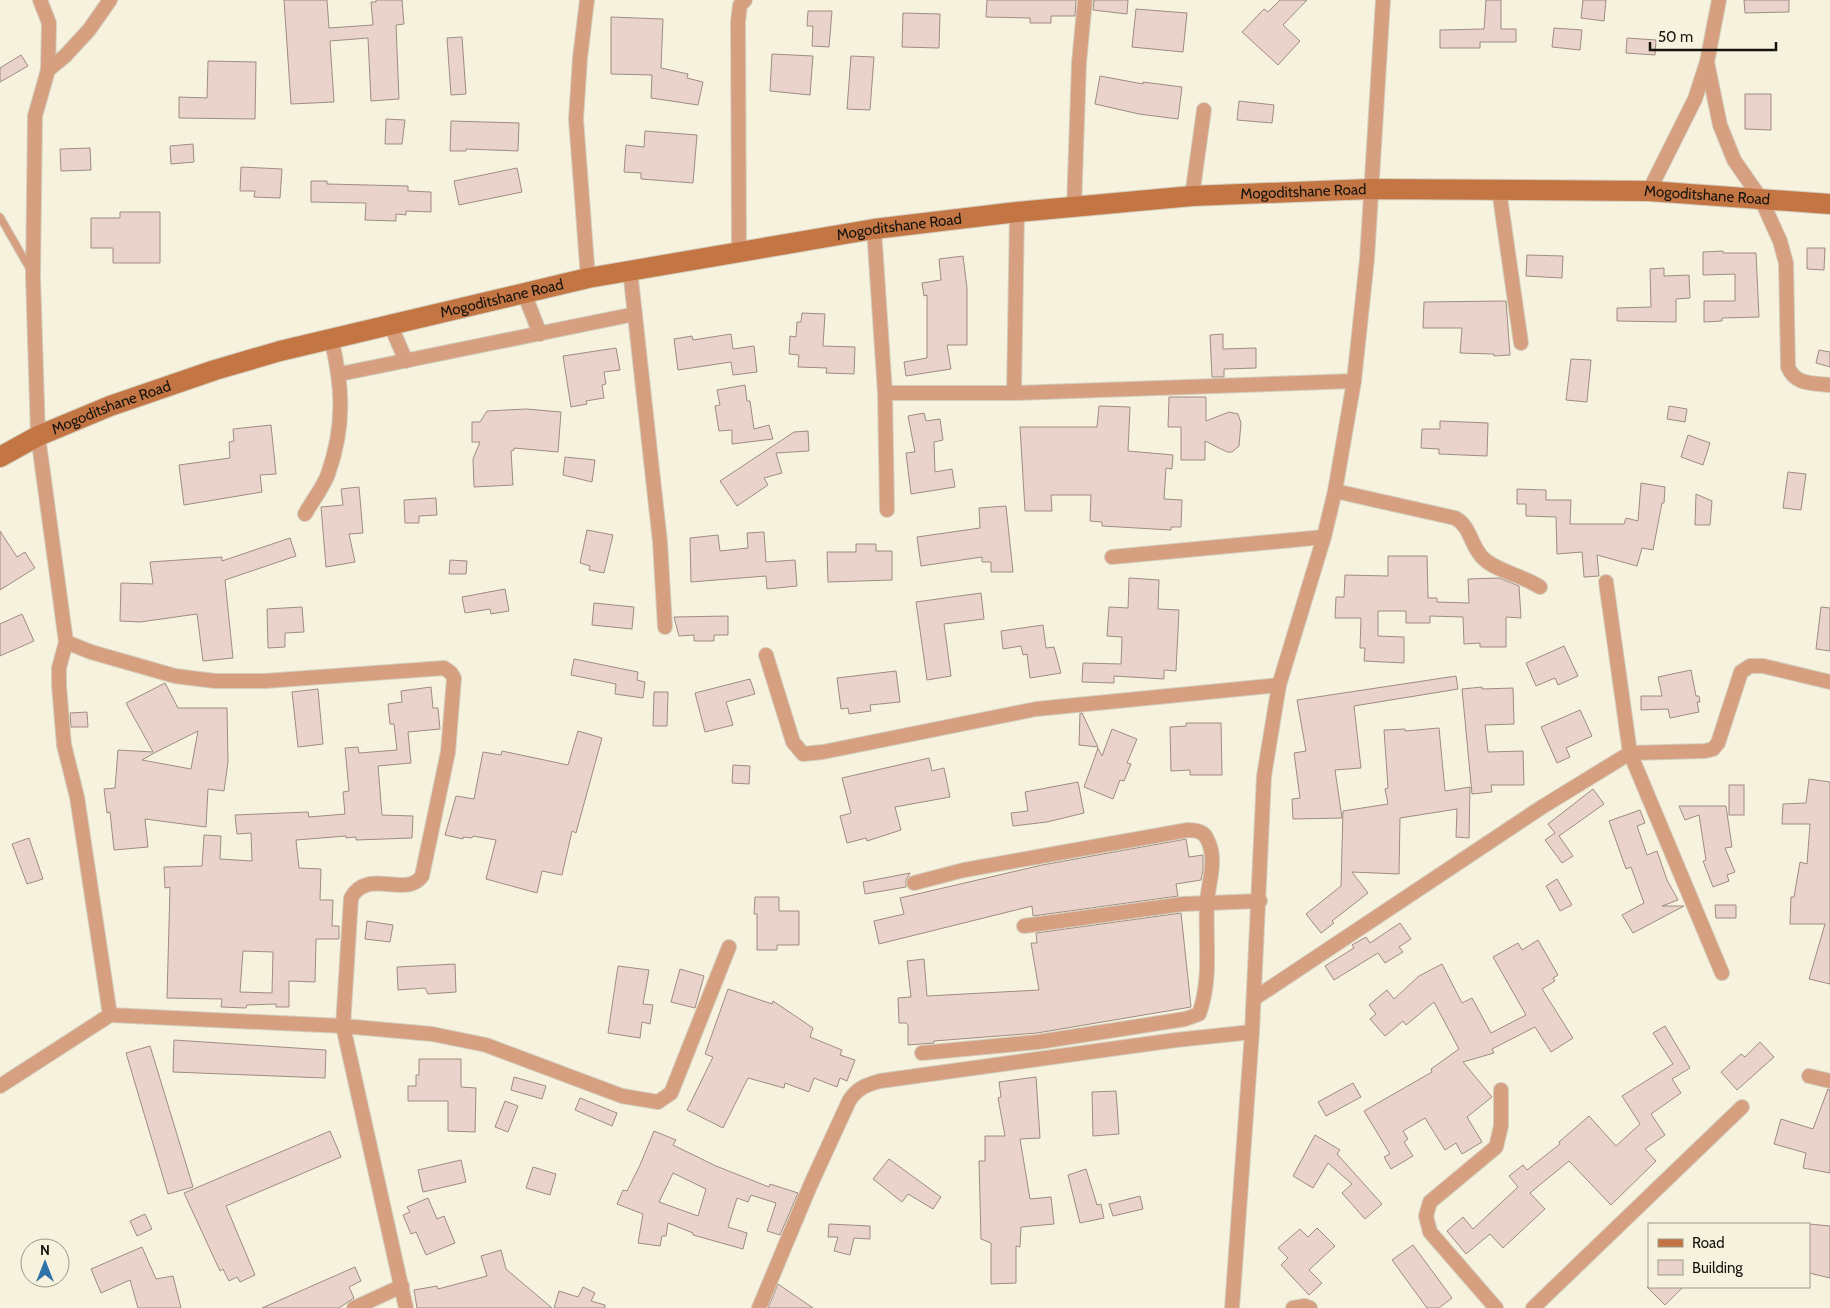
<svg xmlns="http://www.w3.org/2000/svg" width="1830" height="1308" font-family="Cabin,sans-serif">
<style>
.building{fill:#e9d3ca;stroke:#9f8c83;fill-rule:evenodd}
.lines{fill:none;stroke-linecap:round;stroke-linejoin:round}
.lane-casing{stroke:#d3cebd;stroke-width:9}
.street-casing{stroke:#d3cebd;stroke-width:16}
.secondary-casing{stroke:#d3cebd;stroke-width:22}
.lane{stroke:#d69f80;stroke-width:7}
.street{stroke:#d69f80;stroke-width:14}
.secondary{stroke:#c47544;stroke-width:20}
.labels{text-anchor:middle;stroke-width:5;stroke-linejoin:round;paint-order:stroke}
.street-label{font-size:15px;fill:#15140d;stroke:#f7f2de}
</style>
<rect width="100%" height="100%" fill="#f7f2de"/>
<g class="building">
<path d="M284 0H327L329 28 373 25 371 2H376V0H402L404 24 396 25 399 99 371 101 368 38 330 41 334 102 291 104Z"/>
<path d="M987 0H1076L1075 16H1051V23H1030V18L986 17Z"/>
<path d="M1094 0H1128L1127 14 1093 10Z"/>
<path d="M1280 0H1307L1283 25 1300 41 1278 65 1242 32 1264 9 1268 12Z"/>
<path d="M1486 0H1501V29H1516V42H1480V48H1440V30L1484 29Z"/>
<path d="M1583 0H1606L1604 21 1581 18Z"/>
<path d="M1744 0H1789V12L1745 13Z"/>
<path d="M1136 9 1187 13 1183 52 1132 47Z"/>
<path d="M808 11H832L829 47 812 46 813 26H807Z"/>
<path d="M903 13 940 14 939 48 902 47Z"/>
<path d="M611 17 663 19 661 68 688 74 687 78 703 82 698 105 651 98 652 75 611 74Z"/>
<path d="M1554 28 1582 30 1580 50 1552 47Z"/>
<path d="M462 37 466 94 451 95 447 38Z"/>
<path d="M1627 38 1656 40 1655 55 1626 53Z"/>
<path d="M772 54 813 56 810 95 770 91Z"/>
<path d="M21 55 28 66 0 82V68Z"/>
<path d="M851 56 874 57 870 110 847 109Z"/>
<path d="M208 61 256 62 255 119 179 118V97L207 98Z"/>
<path d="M1100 76 1143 84V82L1182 87 1178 119 1139 114 1095 104Z"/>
<path d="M1745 94H1771V130L1745 129Z"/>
<path d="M1239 101 1274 105 1272 123 1237 120Z"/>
<path d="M386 119 405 120 402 144H385Z"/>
<path d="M451 121 519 123 518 151 466 149V151H450Z"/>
<path d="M645 131 697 135 693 183 641 179V173L624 172 626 145 644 147Z"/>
<path d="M193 144 194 162 171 164 170 146Z"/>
<path d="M90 148 91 170 61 171 60 149Z"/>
<path d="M241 167 282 169 280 198 254 197 255 191H240Z"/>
<path d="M517 168 522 192 459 205 454 181Z"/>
<path d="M311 181H327V184L408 186V191L431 192V212L406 211V215L396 214V221L365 220 366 203 311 202Z"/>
<path d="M120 212H160V263H113V248H91V218H120Z"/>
<path d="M1807 248H1825L1824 270 1807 269Z"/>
<path d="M1723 251V253H1756L1759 317 1722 318V321L1704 322V301H1735V274L1703 275V252Z"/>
<path d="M1527 255 1563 256 1562 278 1526 276Z"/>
<path d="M963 256 967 288V345H947L951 369 906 376 904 362 927 358V295L924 296 922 283 941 280 939 259Z"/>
<path d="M1664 268V276L1689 275 1690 298 1676 299V322L1617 321V308L1651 307 1650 269Z"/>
<path d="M1506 301 1510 355 1494 356V354L1460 353 1462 328H1423L1424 302Z"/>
<path d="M802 313 825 314 823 346 855 347 854 374 826 373 827 368 798 367 799 355 789 354 790 336 796 337 797 322H801Z"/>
<path d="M731 334 733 349 754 346 757 372 733 375 731 362 678 370 674 339 692 336 693 340Z"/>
<path d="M1223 334V349L1256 348V368L1224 369V377H1212L1210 335Z"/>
<path d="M616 348 620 370 604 372 606 384 602 385 604 398 586 401 587 404 571 407 563 356Z"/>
<path d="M1819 350 1830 352V367L1816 363Z"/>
<path d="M1571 359 1591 360 1587 402 1566 400Z"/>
<path d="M745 385 747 401H750L754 429 769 425 773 439 732 444V430L719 431 715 406 720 405 717 390Z"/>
<path d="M1169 397H1206V421L1229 412 1238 414 1241 423 1239 446 1232 452H1227L1205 441V460H1181V427H1168Z"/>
<path d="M1099 406 1130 407 1128 451 1173 455 1172 469 1166 468 1164 499 1182 500 1181 527H1171V530L1102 526V522L1090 521 1091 495H1051L1052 511H1025L1020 427H1097Z"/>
<path d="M1669 406 1687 409 1685 422 1667 419Z"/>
<path d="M526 409 561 412 558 452 514 448V450L511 451 513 485 474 487 473 459 480 442H472V422H480L487 411Z"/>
<path d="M924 413 926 421 940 419 943 440 934 442 935 472 952 469 955 487 911 494 906 453 915 452 908 416Z"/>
<path d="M1440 421 1488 423 1487 456 1439 454V449L1421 448 1422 429H1440Z"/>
<path d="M271 425 276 474 260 475 262 492 184 505 179 465 230 458 229 442 234 441 233 429Z"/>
<path d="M808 431 809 451 776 453 782 473 764 478 768 485 737 506 720 481 794 432Z"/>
<path d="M1688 435 1710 443 1703 465 1681 457Z"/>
<path d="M565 457 595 460 592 482 563 475Z"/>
<path d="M1788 472 1806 474 1801 510 1783 508Z"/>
<path d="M1641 483 1665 487 1664 503H1662L1653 550 1642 548 1637 566 1597 555 1599 576 1584 577 1582 552 1557 554 1556 517 1526 516V504H1517V489L1546 490V500H1571L1570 524H1624L1626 518 1638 521Z"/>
<path d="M359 487 363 533 349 534 355 562 326 567 321 507 343 505 341 489Z"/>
<path d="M1696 494 1712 501 1710 525H1695Z"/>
<path d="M436 498 437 515 419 516V523H405L404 500Z"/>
<path d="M1006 506 1013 572H991V562H982V557L921 566 917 537 980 528 979 508Z"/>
<path d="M587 530 613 535 604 573 589 570 590 566 580 563Z"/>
<path d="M0 531 17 557 25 552 35 568 0 590Z"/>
<path d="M764 532 766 562 795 560 797 586 767 589 766 576 691 582 690 538 718 535 720 551 748 548 747 533Z"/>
<path d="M290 538 296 556 225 580 233 658 203 661 197 614 140 622 120 621 121 583 153 584 150 562 222 557V561Z"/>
<path d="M856 544H876V551H892V580L828 582 827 552H856Z"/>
<path d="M1388 556H1427L1428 598H1437V602L1469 603 1468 579 1499 578 1519 586 1521 618 1506 617V647H1480V643L1464 644 1463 617 1430 616V623H1406V611H1378V636L1404 637V663L1364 661 1365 648H1360L1361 618H1335L1336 597H1344L1345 575 1388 576Z"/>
<path d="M450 560 467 561 466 574H449Z"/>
<path d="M1129 578 1159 580 1158 609 1179 610 1176 671 1164 670V679L1114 676V683L1082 682 1083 663 1121 664 1122 637 1107 636 1109 607 1128 608Z"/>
<path d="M505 589 509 611 491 614 490 609 465 613 462 597Z"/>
<path d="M981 593 984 619 944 624 951 676 927 680 916 602Z"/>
<path d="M594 603 634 607 632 629 592 625Z"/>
<path d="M302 607 304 632 285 633V647L268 648 267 609Z"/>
<path d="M1821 607 1830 608V651L1816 649Z"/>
<path d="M22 614 34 641 0 656V624Z"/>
<path d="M728 616V635H714V641H694V635L679 636 674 617Z"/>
<path d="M1043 625 1046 648 1054 647 1061 673 1030 678 1027 654 1023 655 1021 646 1003 649 1001 631Z"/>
<path d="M1564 646 1578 676 1558 685 1555 678 1536 686 1526 663Z"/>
<path d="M574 659 638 672 637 680 645 682 643 698 615 694 616 684 571 675Z"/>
<path d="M1691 670 1696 696H1699L1700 702H1697L1699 712 1670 718 1668 709 1641 710V696H1662L1658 677Z"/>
<path d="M896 671 900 702 870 705 871 711 849 714 848 708 841 709 837 678Z"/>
<path d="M1456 676 1458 689 1354 706 1361 768 1335 770 1342 818 1293 819 1292 799 1300 798 1294 753 1306 751 1297 700Z"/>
<path d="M750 679 755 694 726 702 733 725 705 732 695 693Z"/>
<path d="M165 683 178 708H227L228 762 224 791 208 789 206 827 145 819 148 847 114 850 110 812 107 813 104 789 115 788 118 750 153 752 126 703ZM198 731 191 769 142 760 156 752Z"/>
<path d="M431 687 433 708H438L440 729 408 732 411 763 378 766 382 815 413 816 412 838 356 840V837L346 838V836L296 840 299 868 321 869 320 900H333L332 926H339V939H316L315 982 289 981V1007H276V1004L247 1005 246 1008 221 1007 222 999 167 998 170 887 165 888 164 867 202 866 204 835 221 836 220 859 252 861 251 833 237 834 235 815 308 812 309 817 345 814 343 792 349 791 345 748 358 747 359 753 397 750 394 724H390L388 704 402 702 401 691ZM243 951 273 952 272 993 240 992Z"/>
<path d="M1482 687V689L1513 688 1514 724 1485 725 1488 752 1523 751 1524 785H1491L1492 792 1472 794 1462 689Z"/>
<path d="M318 689 323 744 298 747 292 692Z"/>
<path d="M654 692H668L667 726H653Z"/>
<path d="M1580 710 1592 736 1566 748 1570 757 1557 763 1541 727Z"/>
<path d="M87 712 88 727H71L70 713Z"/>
<path d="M1080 713H1082L1098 747 1079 745Z"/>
<path d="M1186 723H1221L1222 775H1190V770L1171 771 1170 727 1186 726Z"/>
<path d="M1439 728 1445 791 1470 787 1469 838 1456 837 1457 809 1400 818 1399 874 1352 872 1368 893 1332 921 1334 923 1321 933 1306 914 1341 886 1343 811 1388 804 1385 789 1388 788 1384 730 1405 729V731Z"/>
<path d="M1112 729 1137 739 1127 763 1131 764 1124 781 1120 780 1113 799 1084 787 1098 748 1102 756Z"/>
<path d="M578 731 602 738 576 833 572 831 562 875 542 871 537 893 486 879 496 840 473 836 472 838 463 837V839L445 835 456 796 474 799 483 752 501 755 502 751 568 765Z"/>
<path d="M929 758 932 771 944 768 950 797 895 807 901 830 867 841 866 838 847 843 840 816 851 813 842 778Z"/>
<path d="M733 765 750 766 749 784 732 783Z"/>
<path d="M1809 779 1830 782V984L1809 979 1825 924H1790L1791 897H1794L1800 862 1807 864 1810 824H1782L1783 804 1806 803Z"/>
<path d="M1078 782 1084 813 1047 822 1013 826 1011 813 1028 811 1025 792Z"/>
<rect x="1729" y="785" width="15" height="30"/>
<path d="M1593 789 1604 804 1559 836 1573 856 1562 863 1545 840 1555 833 1548 824Z"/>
<path d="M1679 806H1726L1732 847 1725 848 1735 872 1727 875 1729 881 1713 887 1703 861 1706 860 1699 815 1685 820Z"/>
<path d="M1640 810 1645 823 1637 826 1647 855 1657 851 1667 880 1678 900 1662 906H1684L1633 933 1622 915 1644 903 1631 867 1626 869 1609 821Z"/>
<path d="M29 838 43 879 27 884 12 844Z"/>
<path d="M1186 839 1189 857 1203 855V870L1201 880 1176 884 1178 896 1033 916 1032 906 879 944 874 921 904 914 900 898 1042 865Z"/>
<path d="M910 873 906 880V887L865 894 863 882Z"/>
<path d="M1557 879 1572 905 1560 911 1546 886Z"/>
<path d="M755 897H779V911H799V945H777V950H757V914H754Z"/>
<path d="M1715 905H1736V918H1716Z"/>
<path d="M1181 913 1191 1007 1037 1033 934 1041V1043L908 1045V1025L906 1023H899L898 998 911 997 907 961 924 959 927 996 1039 990 1031 943H1037L1036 933Z"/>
<path d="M367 921 393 925 390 942 365 939Z"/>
<path d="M1400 923 1411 939 1399 947 1403 952 1385 963 1378 953 1334 980 1325 966 1354 948 1352 945 1366 937 1370 943Z"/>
<path d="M1538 940 1558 975 1553 978 1555 981 1542 989 1573 1038 1551 1052 1535 1027 1492 1049 1494 1053 1463 1062 1492 1097 1467 1117 1482 1142 1462 1154 1456 1143 1445 1150 1425 1118 1403 1131 1408 1139 1404 1142 1413 1156 1391 1169 1384 1157 1390 1154 1364 1111 1432 1072 1431 1069 1459 1049 1434 1002 1406 1025 1403 1021 1385 1036 1370 1019 1376 1014 1369 1005 1387 990 1394 999 1419 976 1442 964 1462 1003 1472 998 1491 1033 1526 1015 1493 957 1518 943 1522 950Z"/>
<path d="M455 964 456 992 428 994 425 988 398 990 397 967Z"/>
<path d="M618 966 649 970 643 1004 653 1005 650 1024 642 1022 640 1038 608 1033Z"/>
<path d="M680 969 704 976 695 1008 671 1002Z"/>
<path d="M728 989 772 1004 773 1001 813 1028 810 1037 842 1050 840 1055 855 1060 847 1081 840 1078 837 1087 814 1078 809 1092 785 1083 784 1088 748 1078 723 1128 687 1110 713 1057 705 1054Z"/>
<path d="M1665 1026 1690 1068 1672 1079 1681 1093 1651 1114 1665 1135 1645 1149 1656 1161 1611 1205 1569 1161 1530 1193 1545 1209 1503 1248 1490 1234 1466 1254 1447 1231 1463 1217 1473 1229 1518 1187 1509 1176 1523 1165 1527 1170 1560 1144 1559 1142 1589 1116 1616 1146 1640 1124 1622 1096 1673 1064 1653 1033Z"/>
<path d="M174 1040 326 1050 325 1078 173 1072Z"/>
<path d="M1760 1042 1774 1057 1737 1090 1721 1072 1741 1054 1745 1057Z"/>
<path d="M150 1046 193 1187 168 1194 126 1053Z"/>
<path d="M419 1059H461V1087L476 1088 475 1132 448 1131V1101H408V1086H416V1075H419Z"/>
<path d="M514 1077 546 1086 542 1099 511 1090Z"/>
<path d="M1036 1077 1040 1138 1020 1139 1030 1199 1051 1197 1054 1224 1021 1227 1020 1247 1016 1246V1283L991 1284V1243L981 1239 979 1161H985V1136H1005L998 1098 1001 1097 999 1082Z"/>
<path d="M1353 1083 1361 1097 1326 1116 1318 1102Z"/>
<path d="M1828 1089 1830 1090V1173L1803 1168 1806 1153 1774 1144 1781 1119 1813 1129Z"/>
<path d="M1116 1091 1119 1134 1093 1136 1092 1092Z"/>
<path d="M580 1098 617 1113 612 1126 575 1110Z"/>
<path d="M505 1101 518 1106 508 1132 495 1127Z"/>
<path d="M330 1131 341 1157 226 1206 255 1275 240 1282 237 1277 229 1281 223 1269 220 1271 184 1193Z"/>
<path d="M654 1131 676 1140 673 1145 716 1166 769 1187 770 1184 798 1193 780 1235 767 1231 776 1203 751 1195 748 1202 737 1198 728 1227 747 1233 743 1249 693 1235V1233L668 1223 666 1236H662L660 1246 638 1243 643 1214 617 1204 623 1190 627 1191 640 1165ZM673 1173 706 1189 698 1216 659 1202Z"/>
<path d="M1315 1135 1340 1150 1337 1154 1382 1204 1365 1219 1342 1193 1352 1184 1328 1163 1313 1188 1293 1176Z"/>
<path d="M889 1159 941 1197 933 1209 908 1194 902 1202 873 1179Z"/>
<path d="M461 1160 466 1182 423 1192 418 1170Z"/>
<path d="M533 1167 556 1174 550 1195 526 1188Z"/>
<path d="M1086 1169 1097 1205 1101 1204 1104 1218 1080 1223 1068 1175Z"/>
<path d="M1140 1196 1143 1209 1113 1216 1109 1204Z"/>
<path d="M428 1198 437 1219 444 1216 455 1243 426 1255 416 1232 411 1234 403 1215 410 1212 407 1207Z"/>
<path d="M145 1214 152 1229 137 1236 130 1221Z"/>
<path d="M829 1224 870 1226V1239L854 1238 850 1255 834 1251 838 1237H828Z"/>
<path d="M1809 1224 1830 1226V1278L1809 1273Z"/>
<path d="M1317 1228 1335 1246 1309 1270 1322 1283 1309 1295 1281 1265 1288 1258 1278 1248 1300 1229 1308 1237Z"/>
<path d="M1413 1245 1452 1298 1439 1308H1427L1392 1260Z"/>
<path d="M142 1247 156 1279 173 1276 181 1308H138L130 1280 101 1293 91 1269Z"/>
<path d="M501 1250 506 1269 552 1308H417L414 1290 437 1286 438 1289 487 1276 481 1256Z"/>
<path d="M355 1267 361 1281 349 1287 354 1298 339 1308H262Z"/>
<path d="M778 1284 813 1308H768Z"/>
<path d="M583 1287 595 1293 591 1301 605 1305V1308H554L559 1291 578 1297Z"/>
<path d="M1647 1287H1683L1665 1305Z"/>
</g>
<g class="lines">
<defs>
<path id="lane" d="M0 217 31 271"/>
<g id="street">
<path d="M40 0 49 23 48 70"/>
<path d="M110 0 89 30 65 56 48 70 35 116 33 276 38 436 66 642 91 652 175 676 215 681H265L444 668 451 673 454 678 448 752 422 876C406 899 368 867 351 898L343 1026 406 1308"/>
<path d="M587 0 580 58 576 119 588 278"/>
<path d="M1707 62 1720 125 1734 160 1761 199 1780 241 1786 263 1788 367C1795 385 1812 383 1830 385"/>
<path d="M1499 190 1521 343"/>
<path d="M1649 191 1695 99 1707 62 1719 0"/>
<path d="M1192 196 1204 110"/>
<path d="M1074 207 1079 63 1085 0"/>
<path d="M874 229 885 393 887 510"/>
<path d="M739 252 738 22 740 5 745 0"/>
<path d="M630 270 660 542 665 627"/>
<path d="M524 293 540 334"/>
<path d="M390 324 406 361"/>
<path d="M340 374 635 314"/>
<path d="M885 393H1014L1354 381"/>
<path d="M1014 393 1017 212"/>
<path d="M1335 491 1455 518C1471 526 1471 548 1484 559 1497 571 1523 576 1540 587"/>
<path d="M305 514C312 501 323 488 328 474 345 426 343 387 331 338"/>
<path d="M1112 557 1324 537"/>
<path d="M66 642 59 668V685L64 745 77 797 110 1015"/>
<path d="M766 655 793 742 803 754 823 752 1036 709 1279 685"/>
<path d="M914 883 964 870 1188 830C1195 830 1204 831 1207 839 1218 859 1208 883 1207 903 1205 941 1212 978 1199 1014L1185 1019 1038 1042 922 1053"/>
<path d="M1024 926 1183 904 1260 901"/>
<path d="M1722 973 1630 753 1705 751 1713 749 1718 743 1741 672 1750 666H1763L1830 682"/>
<path d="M1255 998 1542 807 1630 753 1606 582"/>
<path d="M1809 1076 1830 1081"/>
<path d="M0 1086 110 1015 343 1026 432 1034 486 1045 622 1096 658 1102 671 1093 729 947"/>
<path d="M354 1308 402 1286"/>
<path d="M759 1308 810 1186 849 1101C857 1088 866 1085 880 1081L1176 1040 1252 1032"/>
<path d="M1232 1308 1252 1032 1264 776 1279 685 1324 537 1335 491 1354 381 1367 259 1383 0"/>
<path d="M1293 1308 1305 1306 1310 1308"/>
<path d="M1496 1308 1430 1232 1426 1216 1430 1202 1496 1147 1501 1126V1090"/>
<path d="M1533 1308 1742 1107"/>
</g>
<g id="secondary">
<path id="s1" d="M0 457 38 436 110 406 215 370 280 351 588 278 874 229 1017 212 1192 196 1370 189 1649 191 1830 204"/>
</g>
</defs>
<use href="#lane" class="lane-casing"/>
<use href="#street" class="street-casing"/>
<use href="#secondary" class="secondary-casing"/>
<use href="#lane" class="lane"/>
<use href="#street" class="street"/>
<use href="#secondary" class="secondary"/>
</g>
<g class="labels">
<g class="street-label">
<text dy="5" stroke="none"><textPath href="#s1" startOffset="1338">Mogoditshane Road</textPath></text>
<text dy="5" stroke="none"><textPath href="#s1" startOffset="1742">Mogoditshane Road</textPath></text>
<text dy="5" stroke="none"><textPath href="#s1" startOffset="932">Mogoditshane Road</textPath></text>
<text dy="5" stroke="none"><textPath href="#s1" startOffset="528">Mogoditshane Road</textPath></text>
<text dy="5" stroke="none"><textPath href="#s1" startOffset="122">Mogoditshane Road</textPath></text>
</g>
</g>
<rect x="1648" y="1223" width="162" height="65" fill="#f7f2de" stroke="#9d998a"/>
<rect x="1658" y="1239" width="25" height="8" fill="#c47544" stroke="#9d998a"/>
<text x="1692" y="1248" font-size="15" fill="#15140d">Road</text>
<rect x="1658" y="1260" width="25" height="15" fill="#e9d3ca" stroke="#9d998a"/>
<text x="1692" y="1273" font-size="15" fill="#15140d">Building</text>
<g transform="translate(45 1263)"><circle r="24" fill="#f7f2de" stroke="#9d998a"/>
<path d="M0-4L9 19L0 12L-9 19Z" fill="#2e72a8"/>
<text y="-8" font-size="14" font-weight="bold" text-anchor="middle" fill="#15140d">N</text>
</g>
<path d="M1650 42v8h126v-8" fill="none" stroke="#15140d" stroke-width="2.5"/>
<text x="1658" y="42" font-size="15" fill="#15140d" stroke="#f7f2de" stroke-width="4" paint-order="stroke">50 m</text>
</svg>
